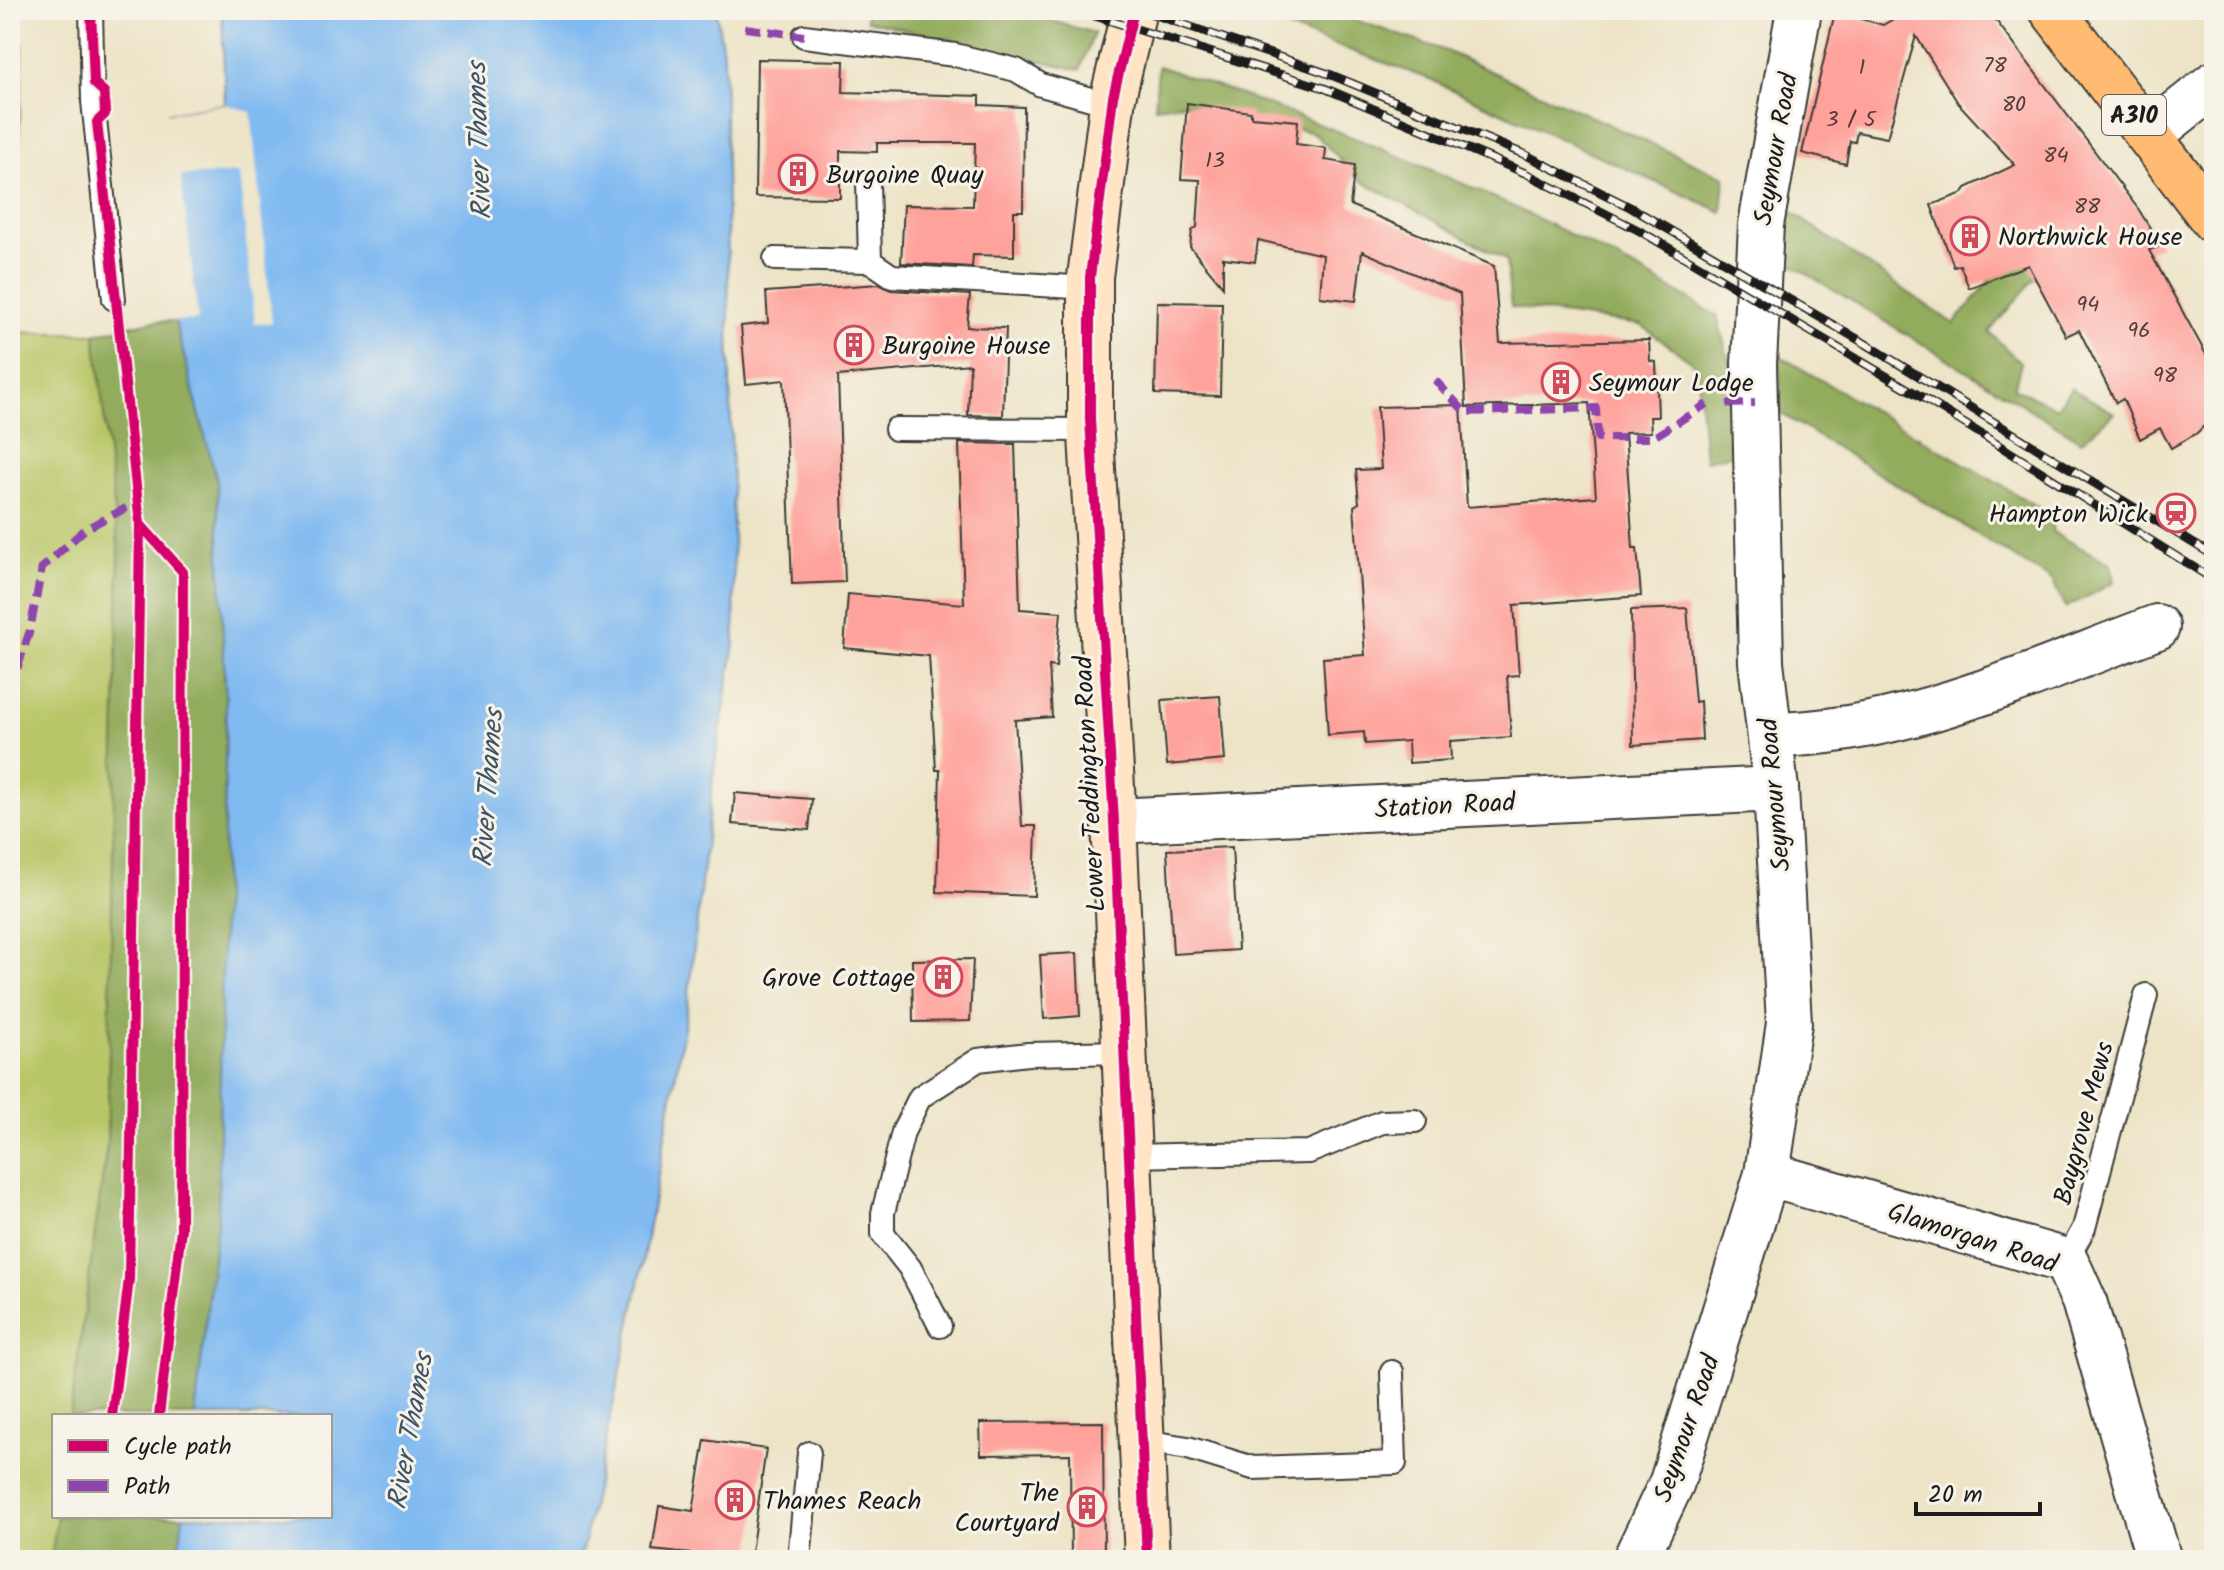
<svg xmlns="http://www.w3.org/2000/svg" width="2224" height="1570" font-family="Kalam,sans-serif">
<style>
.green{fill:#b9c668;stroke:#6a7142;stroke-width:2}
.forest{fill:#92ab5c;stroke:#57643c;stroke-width:2}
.water{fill:#80baf1;stroke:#4e6b86;stroke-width:2}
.pier{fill:#ede4c7}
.building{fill:#fea29b}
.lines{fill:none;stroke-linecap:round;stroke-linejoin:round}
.lane-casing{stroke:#3b3a36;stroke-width:26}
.street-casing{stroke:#3b3a36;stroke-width:48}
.secondary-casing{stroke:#3b3a36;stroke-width:48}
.primary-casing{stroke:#3b3a36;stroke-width:48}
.lane{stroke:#fff;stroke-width:22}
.street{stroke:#fff;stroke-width:44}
.secondary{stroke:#ffe4c6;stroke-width:44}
.primary{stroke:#ffbb71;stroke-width:44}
.rail-casing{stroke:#1c1c1c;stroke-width:9}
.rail{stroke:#f7f3e8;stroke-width:6;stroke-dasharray:18;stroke-linecap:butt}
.quiet{stroke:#8e44ad;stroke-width:8;stroke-dasharray:16 8;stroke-linecap:butt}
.cycleway-casing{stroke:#f7f3e8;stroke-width:15}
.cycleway{stroke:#d6006c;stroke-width:10}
.labels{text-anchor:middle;stroke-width:6;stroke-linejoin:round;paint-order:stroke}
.number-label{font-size:22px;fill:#543e3c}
.shield{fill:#f7f3e8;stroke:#5e5c59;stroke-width:2}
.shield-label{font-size:24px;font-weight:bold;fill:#1c1c1c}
.street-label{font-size:26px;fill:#1c1c1c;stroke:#f7f3e8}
.poi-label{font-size:26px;fill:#1c1c1c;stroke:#f7f3e8;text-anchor:start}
.water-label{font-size:28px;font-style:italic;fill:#3f5367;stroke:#f7f3e8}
</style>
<rect width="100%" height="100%" fill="#f7f3e8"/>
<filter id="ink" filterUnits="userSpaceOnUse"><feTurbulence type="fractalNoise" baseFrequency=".0125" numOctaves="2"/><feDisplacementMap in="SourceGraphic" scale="16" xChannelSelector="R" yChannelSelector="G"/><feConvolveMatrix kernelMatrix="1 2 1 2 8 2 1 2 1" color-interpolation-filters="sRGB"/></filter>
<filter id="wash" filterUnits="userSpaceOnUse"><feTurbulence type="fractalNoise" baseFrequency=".006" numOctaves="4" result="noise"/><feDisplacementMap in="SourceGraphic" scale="32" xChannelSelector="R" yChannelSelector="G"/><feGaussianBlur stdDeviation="1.8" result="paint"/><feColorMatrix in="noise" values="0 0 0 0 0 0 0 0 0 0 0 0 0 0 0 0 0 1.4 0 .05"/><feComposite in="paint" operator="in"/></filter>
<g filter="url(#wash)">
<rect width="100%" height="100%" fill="#ede4c7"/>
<g class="green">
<path d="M10 45H23L19 144 10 143Z"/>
<path d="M175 321 195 1416H54V1516H183L178 1560H10V332L95 334 147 322Z"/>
</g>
<g class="forest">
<path d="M867 10H1014L1094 33 1080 70 866 20Z"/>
<path d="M1238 10H1327L1446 51 1725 177 1722 212 1424 77Z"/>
<path d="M1158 66C1352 132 1542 209 1717 316L1730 365 1735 454 1705 460 1697 366 1641 325 1511 307 1506 260 1363 182 1314 133 1187 103 1155 107Z"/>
<path d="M1780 204 1954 324 2020 244 2045 266 1989 332 2021 363 2014 388 2057 408 2071 388 2114 413 2082 441 1776 255Z"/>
<path d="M175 321 217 482 226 708 218 1215 195 1416H70L107 1145 119 553 95 334 147 322Z"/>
<path d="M1780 356 2050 514 2053 533 2111 564 2114 583 2065 608 2053 581 1780 413Z"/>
<path d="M57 1516H183L178 1560H51Z"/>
</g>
<path class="water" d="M222 10H716L724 59 735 642 714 768 687 1010 639 1283 580 1560H178L183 1516H330V1416H195L218 1215 226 708 217 482 175 321 167 113 225 104Z"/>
<path class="pier" d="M225 104 251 112 272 323H255L239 173 181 176 198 320 171 321 151 135 162 114Z"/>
<g id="blocks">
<g class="building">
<path d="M1900 10H1988L2139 210 2161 246 2149 250 2214 369V416L2197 433 2171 448 2160 428 2140 439 2123 399 2116 403 2079 330 2066 336 2028 265 1969 288 1960 265 1954 267 1931 205 1963 193 1966 188 2015 165 1958 103 1916 36 1887 138 1857 132 1855 142 1850 141 1846 164 1802 153 1835 12 1883 25 1902 14Z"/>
<path d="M757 59 844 61 843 92 980 96V105L1024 107 1023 211H1014V256L973 255 972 267 901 263 904 205 973 206 975 143H877V152L840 151V198L755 197Z"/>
<path d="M1187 103 1251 112V117L1298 121 1296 144 1326 148 1325 160 1355 165 1350 205 1494 266 1500 343 1649 340 1650 361 1656 362 1658 417H1650L1651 432 1625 433 1633 548H1637L1641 596 1514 605 1519 675 1507 676 1511 737 1450 741 1451 760 1409 763 1408 741 1365 744 1364 732 1328 735 1323 658 1365 655 1354 506 1359 503 1356 470 1381 469 1377 407 1461 405 1467 507 1596 497 1589 403 1466 407 1460 294 1362 251 1356 301 1320 297 1323 255 1258 240 1255 262 1223 258V287L1190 247 1192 231 1197 227 1200 180 1181 179Z"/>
<path d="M879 284 891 290 970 295 967 327 1006 328 1003 416 968 415 970 364 838 376 845 582 792 584 784 380 746 384 741 326 768 323 766 292Z"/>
<path d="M1157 302 1222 303 1220 396 1155 394Z"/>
<path d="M959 443 1015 444 1020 609 1061 612 1056 667 1049 666 1052 717 1015 720 1022 826H1036L1034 896 937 892 940 770H936L929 656 844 648 848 594 964 604Z"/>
<path d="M1687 608 1695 702 1700 701 1702 740 1633 745 1631 610Z"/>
<path d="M1220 696 1225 760 1167 765 1162 700Z"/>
<path d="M735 793 812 799 809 830 732 824Z"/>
<path d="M1232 847 1238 950 1173 954 1167 850Z"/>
<path d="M1077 953 1080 1016 1044 1019 1040 955Z"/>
<path d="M973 959 970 1021 913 1022 912 960Z"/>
<path d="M1103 1422 1104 1560H1071L1070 1454 981 1455 980 1423Z"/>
<path d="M705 1440 766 1449 750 1560 652 1550 659 1506 693 1511Z"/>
</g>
</g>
</g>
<g filter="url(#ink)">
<use href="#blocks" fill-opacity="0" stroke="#3b3a36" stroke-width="2"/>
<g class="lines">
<defs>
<g id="lane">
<path d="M91 10 93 101 114 299"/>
<path d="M804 36 955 55 1016 70 1041 85 1112 105"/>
<path d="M868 182 870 261"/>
<path d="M775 259 870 261 892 276 1090 288"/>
<path d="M896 429 1090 430"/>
<path d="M1130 1156 1309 1152 1382 1122 1415 1121"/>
<path d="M2066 1261 2084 1228 2146 995"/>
<path d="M940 1326 910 1268 883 1234V1213L903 1132 920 1097 978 1060 1028 1054 1125 1052"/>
<path d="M1143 1441 1188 1448 1253 1468 1395 1463 1392 1372"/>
<path d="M799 1560 809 1453"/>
</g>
<g id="street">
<path d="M2150 135 2214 84"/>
<path d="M1770 735C1905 734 2032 673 2157 627"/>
<path d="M1114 821 1776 789"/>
<path d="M1767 1174 2066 1261 2084 1301 2159 1560"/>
<path d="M1635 1560 1672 1482 1767 1174 1789 1023 1776 789 1761 662 1754 364 1761 225 1799 10"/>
</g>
<path id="secondary" d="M1134 10 1113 97 1090 277V419L1114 821 1147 1560"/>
<path id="primary" d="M2052 10 2214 221"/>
</defs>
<use href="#lane" class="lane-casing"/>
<use href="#street" class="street-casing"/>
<use href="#secondary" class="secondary-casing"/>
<use href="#primary" class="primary-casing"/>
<use href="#lane" class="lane"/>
<use href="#street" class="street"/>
<use href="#secondary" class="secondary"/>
<use href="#primary" class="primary"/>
<defs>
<g id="rail">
<path d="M1076 10 1324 88 1525 173 1640 231 1925 399 2214 580"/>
<path d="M1141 10 1329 74 1526 155 1630 207 1866 344 2214 556"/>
</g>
</defs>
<use href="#rail" class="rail-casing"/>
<use href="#rail" class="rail"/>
<g class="quiet">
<path d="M745 28 804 36"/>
<path d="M1435 380 1465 412 1596 408 1598 438H1652L1707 404"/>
<path d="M1727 404 1755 403"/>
<path d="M10 691 30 630 42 568 85 529 138 502"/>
</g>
<defs>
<g id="cycleway">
<path d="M91 10 94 83 104 92 105 114 97 122 140 524 129 1279 112 1416"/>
<path d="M1134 10 1113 97 1090 277V419L1114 821 1147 1560"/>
<path d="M140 524 183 572 181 1229 159 1416"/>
</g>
</defs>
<use href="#cycleway" class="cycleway-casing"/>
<use href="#cycleway" class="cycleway"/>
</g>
</g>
<defs>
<symbol id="building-ring" viewBox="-11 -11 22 22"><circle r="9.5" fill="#f7f3e8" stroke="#d1495b" stroke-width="1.5"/><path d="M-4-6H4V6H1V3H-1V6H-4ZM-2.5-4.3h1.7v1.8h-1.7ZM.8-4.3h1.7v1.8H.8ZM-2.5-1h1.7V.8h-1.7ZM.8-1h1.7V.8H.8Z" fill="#d1495b"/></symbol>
<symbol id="station-ring" viewBox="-11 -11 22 22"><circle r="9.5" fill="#f7f3e8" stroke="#d1495b" stroke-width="1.5"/><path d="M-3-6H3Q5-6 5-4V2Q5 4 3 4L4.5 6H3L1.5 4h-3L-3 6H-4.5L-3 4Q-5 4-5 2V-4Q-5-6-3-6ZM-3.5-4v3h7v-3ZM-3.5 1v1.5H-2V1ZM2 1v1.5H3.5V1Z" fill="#d1495b"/></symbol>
</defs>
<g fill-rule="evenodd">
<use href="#building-ring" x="776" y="152" width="44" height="44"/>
<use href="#building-ring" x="1948" y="214" width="44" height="44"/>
<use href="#building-ring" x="832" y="323" width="44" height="44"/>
<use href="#building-ring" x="1539" y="360" width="44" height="44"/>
<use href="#station-ring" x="2154" y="491" width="44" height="44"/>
<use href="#building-ring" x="921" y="955" width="44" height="44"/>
<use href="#building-ring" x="713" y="1478" width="44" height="44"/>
<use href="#building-ring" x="1065" y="1485" width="44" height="44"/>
</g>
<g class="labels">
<g class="number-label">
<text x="1995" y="72">78</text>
<text x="1862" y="74">1</text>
<text x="2014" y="111">80</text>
<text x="1851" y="126">3 / 5</text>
<text x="2056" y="162">84</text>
<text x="1215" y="167">13</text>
<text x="2087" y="213">88</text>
<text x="2088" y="311">94</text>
<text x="2139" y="337">96</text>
<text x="2165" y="382">98</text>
</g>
<rect class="shield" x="2102" y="95" width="64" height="40" rx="6"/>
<g class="shield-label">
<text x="2134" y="123">A310</text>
</g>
<g class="street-label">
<text transform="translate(1775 149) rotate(-80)" y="9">Seymour Road</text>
<text transform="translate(1089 784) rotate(-93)" y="9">Lower Teddington Road</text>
<text transform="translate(1774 795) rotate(-95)" y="9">Seymour Road</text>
<text transform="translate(1445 805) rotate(-3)" y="9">Station Road</text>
<text transform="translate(2083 1123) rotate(-75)" y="9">Baygrove Mews</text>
<text transform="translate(1973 1237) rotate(18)" y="9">Glamorgan Road</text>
<text transform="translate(1686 1428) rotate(-71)" y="9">Seymour Road</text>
</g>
<g class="poi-label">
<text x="826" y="183">Burgoine Quay</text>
<text x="1998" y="245">Northwick House</text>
<text x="882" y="354">Burgoine House</text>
<text x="1589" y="391">Seymour Lodge</text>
<text x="2148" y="522" text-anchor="end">Hampton Wick</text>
<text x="915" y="986" text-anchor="end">Grove Cottage</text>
<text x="1059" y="1501" text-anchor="end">The<tspan x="1059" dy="30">Courtyard</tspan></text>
<text x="763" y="1509">Thames Reach</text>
</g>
<g class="water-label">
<text transform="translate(478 141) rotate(-92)" y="10">River Thames</text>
<text transform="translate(487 788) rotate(-86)" y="10">River Thames</text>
<text transform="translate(409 1431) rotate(-80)" y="10">River Thames</text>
</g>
</g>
<rect width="2224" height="1570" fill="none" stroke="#f7f3e8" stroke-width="40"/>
<rect x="52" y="1414" width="280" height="104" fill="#f7f3e8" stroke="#9f9d96" stroke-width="2"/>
<rect x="68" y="1440" width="40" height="12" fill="#d6006c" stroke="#9f9d96" stroke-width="2"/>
<text x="124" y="1454" font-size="24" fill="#1c1c1c">Cycle path</text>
<rect x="68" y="1480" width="40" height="12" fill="#8e44ad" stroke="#9f9d96" stroke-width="2"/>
<text x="124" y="1494" font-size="24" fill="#1c1c1c">Path</text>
<path d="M1916 1502v12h124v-12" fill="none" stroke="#1c1c1c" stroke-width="4"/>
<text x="1928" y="1502" font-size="24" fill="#1c1c1c" stroke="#f7f3e8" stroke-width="6" paint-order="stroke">20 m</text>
</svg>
